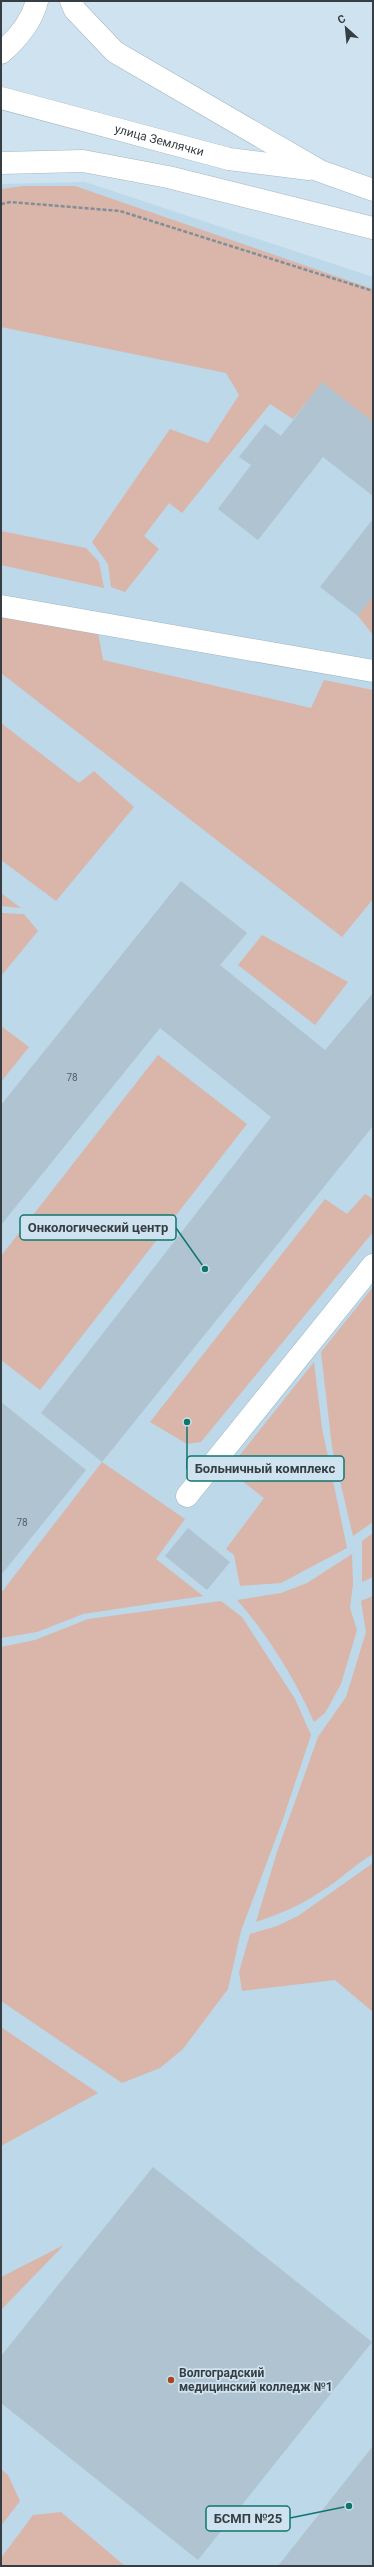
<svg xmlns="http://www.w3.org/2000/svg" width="374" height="2567" font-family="Roboto,sans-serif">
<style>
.built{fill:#bcd8e9}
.green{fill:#d9b6a9}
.building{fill:#afc3d0}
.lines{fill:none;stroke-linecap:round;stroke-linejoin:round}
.minor-casing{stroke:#a2b6c2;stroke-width:23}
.major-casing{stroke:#a2b6c2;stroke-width:23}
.path{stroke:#808e96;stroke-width:2.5;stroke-dasharray:4 2;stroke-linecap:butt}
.minor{stroke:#fff;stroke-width:22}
.major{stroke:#fff;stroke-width:22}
.poi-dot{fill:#a94319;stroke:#cee3ef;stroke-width:1.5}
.labels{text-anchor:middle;stroke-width:3.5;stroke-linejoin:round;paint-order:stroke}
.number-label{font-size:10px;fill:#545f66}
.street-label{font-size:12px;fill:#363e43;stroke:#cee3ef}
.poi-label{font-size:12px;font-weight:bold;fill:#363e43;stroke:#cee3ef;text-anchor:start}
.leader{fill:none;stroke:#0f766e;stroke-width:1.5}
.callout-dot{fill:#0f766e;stroke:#cee3ef;stroke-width:1.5}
.callout{fill:#cee3ef;stroke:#0f766e;stroke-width:1.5}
.callout-label{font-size:13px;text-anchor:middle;font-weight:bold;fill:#363e43}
</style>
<rect width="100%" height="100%" fill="#cee3ef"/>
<path class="built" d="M85 182 373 277V2566H1V184Z"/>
<g class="green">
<path d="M23 186H75L373 289V422L322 383 293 419 270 404 182 513 169 503 144 536 159 549 125 592 111 587 108 564 92 542 170 429 208 443 239 395 226 373 1 327V189Z"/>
<path d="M1 531 86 548 99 562 104 588 1 565Z"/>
<path d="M373 596V635L358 616Z"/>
<path d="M1 605 96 621 103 660 311 708 324 680 373 690V899L342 937 1 673Z"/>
<path d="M1 723 79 783 94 771 134 807 56 901 1 860Z"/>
<path d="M1 893 21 908 1 906Z"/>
<path d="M1 913 24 914 38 931 1 976Z"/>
<path d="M262 935 348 982 315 1025 238 965Z"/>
<path d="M1 1026 29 1047 1 1082Z"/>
<path d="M158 1055 247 1124 40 1390 1 1360V1256Z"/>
<path d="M365 1194 373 1199V1232L201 1442 187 1444 150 1422 325 1199 347 1214Z"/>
<path d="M373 1287V1522L353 1536 332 1447 321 1352Z"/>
<path d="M314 1362 322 1428 347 1548 281 1583 240 1586 234 1555 226 1549 264 1498 228 1470Z"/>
<path d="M102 1462 185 1519 156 1559 203 1596 83 1614 37 1632 1 1638V1593Z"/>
<path d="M373 1533V1577L362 1582V1541Z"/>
<path d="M352 1554 353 1584 350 1608 357 1630 341 1684 325 1713 314 1722C295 1679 268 1635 237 1600L281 1593 307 1583Z"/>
<path d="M373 1596V1854C354 1865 339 1881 320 1892 300 1906 279 1914 256 1922L277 1852 318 1737 346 1697 366 1632 361 1601Z"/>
<path d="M221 1601 242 1617 295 1699 311 1735 282 1822 241 1931 228 1989 183 2049 160 2068 122 2083 1 2001V1647L35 1640 88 1619Z"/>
<path d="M373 1863V2012L335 1980 242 1991 239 1972 250 1934 277 1926 298 1916Z"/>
<path d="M1 2027 98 2093 1 2146Z"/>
<path d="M64 2245 1 2310V2277Z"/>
<path d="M1 2469 8 2475 20 2501 1 2526Z"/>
<path d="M61 2512 125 2566 1 2565V2558L33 2515Z"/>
</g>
<g class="building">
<path d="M322 382 373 422V496L323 457 258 540 218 509 251 465 239 457 265 424 281 436Z"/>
<path d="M373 519V596L358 616 320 587Z"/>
<path d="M181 881 247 933 220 965 325 1050 373 993V1126L102 1462 41 1413 271 1117 160 1028 1 1225V1105Z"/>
<path d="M1 1402 86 1470 1 1575Z"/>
<path d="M188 1528 230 1562 207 1590 165 1556Z"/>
<path d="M153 2167 372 2342 198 2560 1 2403V2356Z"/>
<path d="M373 2446V2566H278Z"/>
</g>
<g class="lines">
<defs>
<g id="minor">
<path d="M1 606 373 671"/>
<path d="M187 1496 373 1265"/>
</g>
<g id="major">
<path d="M71 1 75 10 115 52 320 171 373 190"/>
<path d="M1 53C16 40 32 21 37 1"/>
<path id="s1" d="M1 98 229 159 309 169"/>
<path d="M1 163 83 161 168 177 373 228"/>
</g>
</defs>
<use href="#minor" class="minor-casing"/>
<use href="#major" class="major-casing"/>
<path class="path" d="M1 204 11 202 120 211 373 291"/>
<use href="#minor" class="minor"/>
<use href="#major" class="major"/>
</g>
<circle class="poi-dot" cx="171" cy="2380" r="4"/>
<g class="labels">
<g class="number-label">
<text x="72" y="1081">78</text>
<text x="22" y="1526">78</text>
</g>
<g class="street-label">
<text dy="4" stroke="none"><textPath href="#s1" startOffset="164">улица Землячки</textPath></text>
</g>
<g class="poi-label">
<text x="179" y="2377">Волгоградский<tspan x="179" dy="14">медицинский колледж №1</tspan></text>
</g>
</g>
<path class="leader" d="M205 1269L176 1228M187 1422L187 1469M349 2506L290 2518"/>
<g class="callout-dot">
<circle cx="205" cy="1269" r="4"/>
<circle cx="187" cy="1422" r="4"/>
<circle cx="349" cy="2506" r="4"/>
</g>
<g class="callout">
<rect x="20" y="1215" width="156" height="25" rx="4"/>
<rect x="187" y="1456" width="157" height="25" rx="4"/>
<rect x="206" y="2506" width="84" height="25" rx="4"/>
</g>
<g class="callout-label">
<text x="98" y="1232">Онкологический центр</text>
<text x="265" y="1473">Больничный комплекс</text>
<text x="248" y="2523">БСМП №25</text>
</g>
<rect width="374" height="2567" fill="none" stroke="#363e43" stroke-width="4"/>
<g transform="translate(346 28) rotate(333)" stroke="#cee3ef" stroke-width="3" paint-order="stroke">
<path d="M0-3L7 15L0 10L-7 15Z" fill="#363e43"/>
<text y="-6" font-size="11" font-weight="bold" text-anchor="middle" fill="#363e43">С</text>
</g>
</svg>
